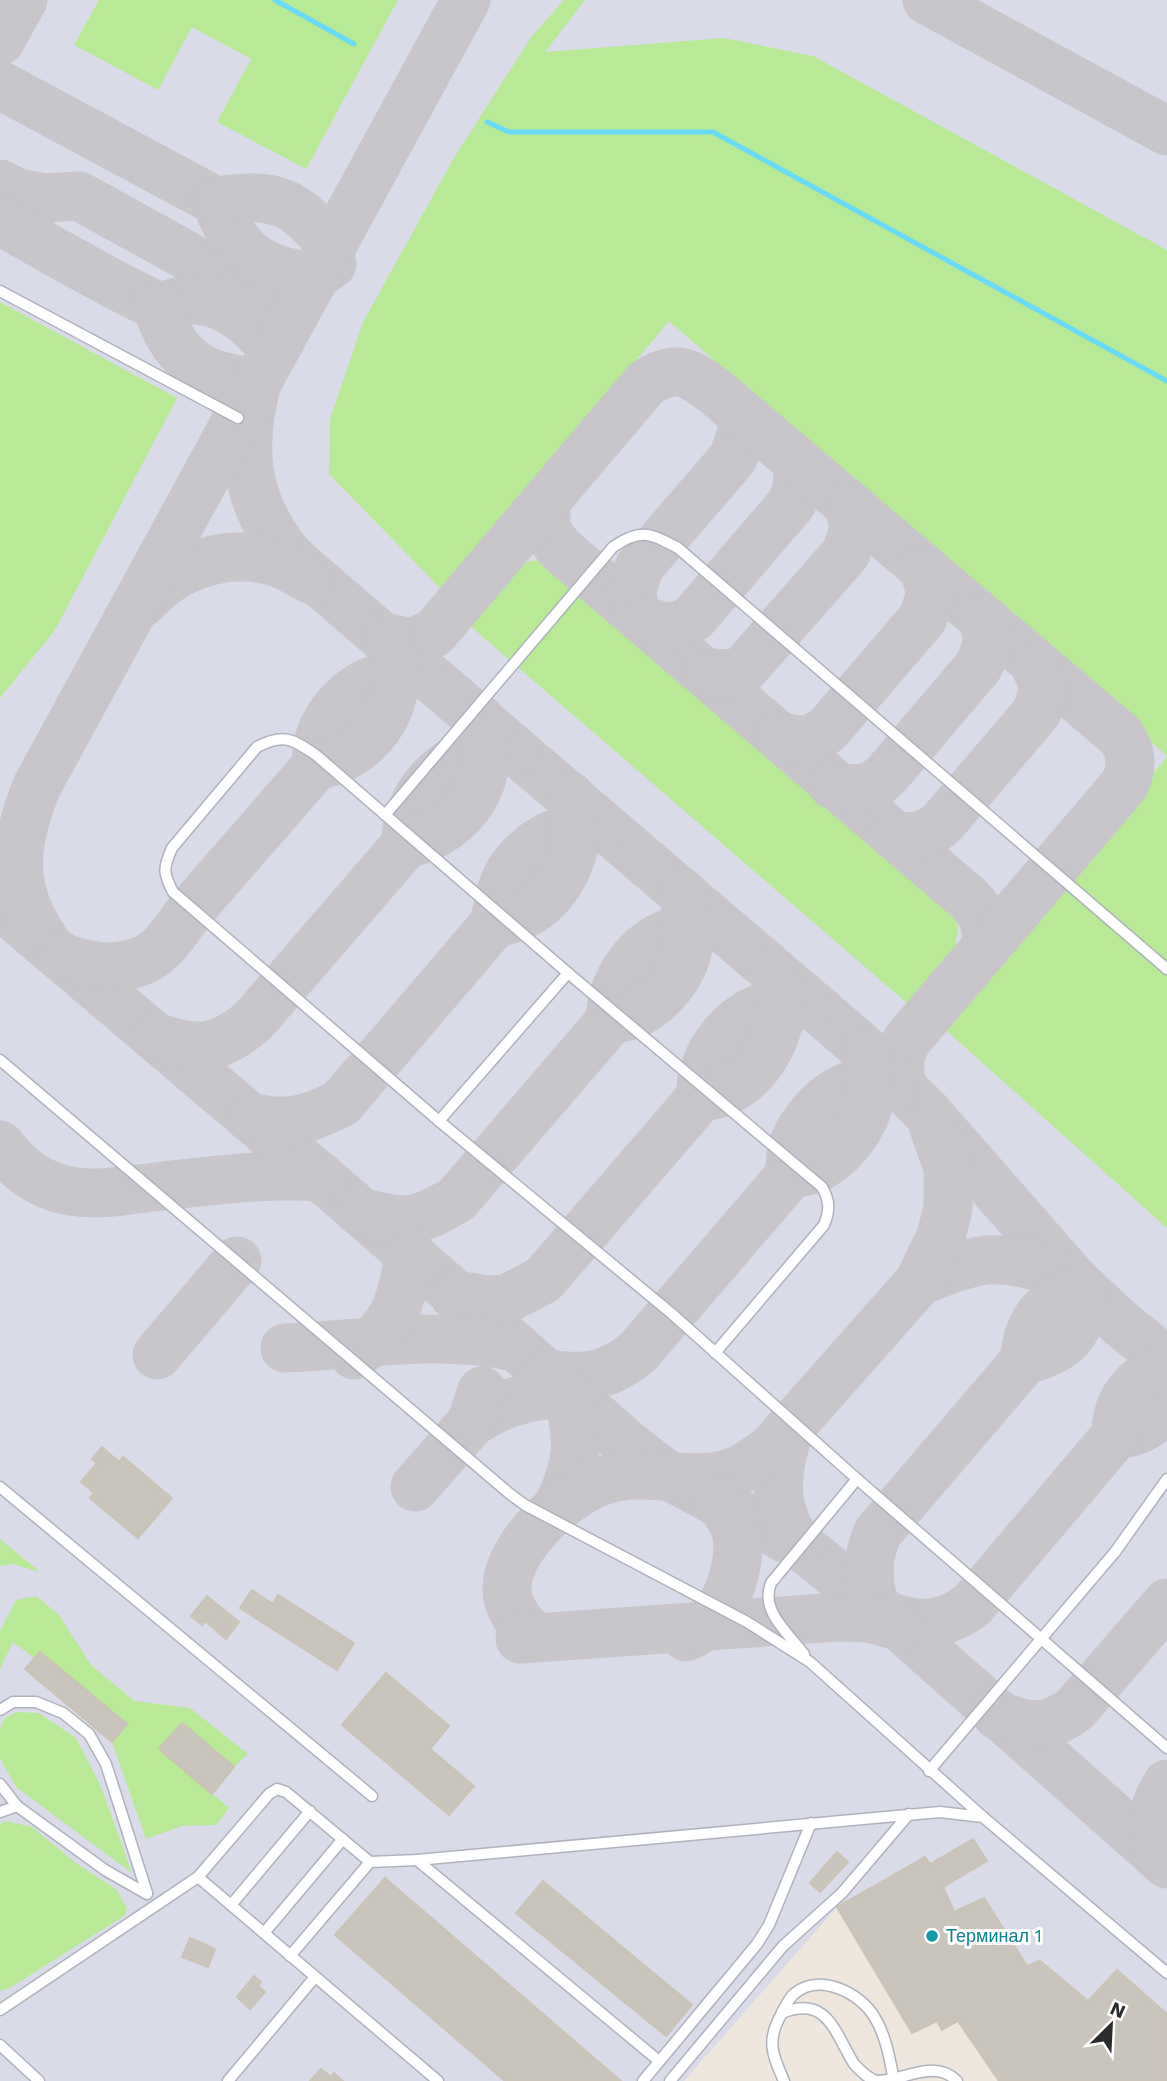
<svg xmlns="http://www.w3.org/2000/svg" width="1167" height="2081" font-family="'Work Sans',sans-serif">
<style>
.airport{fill:#d9dce8}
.green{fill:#b7e996}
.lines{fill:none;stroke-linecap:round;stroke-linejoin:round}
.stream{stroke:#69dbf9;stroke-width:5}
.taxiway{stroke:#c8c6cb;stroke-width:49}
.building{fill:#cac5bc;stroke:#cbc3b7;stroke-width:2}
.lane-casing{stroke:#aeb2bd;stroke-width:13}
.lane{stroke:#fff;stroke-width:10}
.culture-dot{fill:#0f9aa8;stroke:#fff;stroke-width:2.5}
.labels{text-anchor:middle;stroke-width:6;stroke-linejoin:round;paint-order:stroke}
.culture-label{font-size:18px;fill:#0d838f;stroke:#fff;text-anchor:start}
</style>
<rect width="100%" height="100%" fill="#efe7de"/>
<path class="airport" d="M0 0H1167V2081H999L958 2021 942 2030 936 2022 912 2033 837 1907 684 2081H0Z"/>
<g class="green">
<path d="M99 0H398L306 169 217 122 251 59 192 27 158 90 74 45Z"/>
<path d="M564 0H585L545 52 724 38 813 56 1167 250V756L669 321 443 591 329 474 330 419 363 322 455 156 532 36Z"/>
<path d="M0 302 177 398 55 630 0 698Z"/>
<path d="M542 560 569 572 937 889 952 908 958 928 954 954 917 999 908 1004 469 625V608L491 579 514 563Z"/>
<path d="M1167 757V1228L940 1025Z"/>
<path d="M0 1539 40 1572 13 1564 0 1566Z"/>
<path d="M36 1596 59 1615 91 1665 134 1701 190 1708 248 1754 234 1767 182 1723 160 1749 229 1808 216 1825 182 1826 146 1839 112 1742 127 1724 40 1652 34 1658 13 1642 0 1669V1631L16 1600Z"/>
<path d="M16 1712 39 1713 76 1738 101 1787 132 1873 16 1787 0 1758V1729L4 1719Z"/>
<path d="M5 1821 32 1827 76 1863 117 1890 127 1909 124 1916 8 1989 0 1991V1824Z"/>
</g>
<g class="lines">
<g class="stream">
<path d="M275 0 354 44"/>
<path d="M487 122 509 132H713L1167 381"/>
</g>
<g class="taxiway">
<path d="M927 0 1167 131"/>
<path d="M0 41 23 0"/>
<path d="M0 85 216 201"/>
<path d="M0 184 18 193 45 198 79 196 231 280C270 290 298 289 332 264"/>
<path d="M216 201C231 242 253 268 298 274"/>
<path d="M216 201C276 193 294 199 332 247"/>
<path d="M0 221C50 249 101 279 153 304 163 309 178 300 189 300 225 298 254 325 274 351"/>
<path d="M157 306C173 358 202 380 258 381"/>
<path d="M257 382C241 444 243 495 283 548 293 562 310 574 323 586L856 1042 926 1111 1075 1281 1119 1322 1167 1361"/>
<path d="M546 501V530L559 548 969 899C984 915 988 926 986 948"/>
<path d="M142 603C176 564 231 546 281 564 291 568 300 574 310 579"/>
<path d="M638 616 633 604 632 590 639 567 733 458 743 429 742 420 736 409"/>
<path d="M646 621C665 628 679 630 695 616L792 503C798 486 801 474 793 457"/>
<path d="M385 637 411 643 434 633 646 383C678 362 692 374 718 394L1121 736C1132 753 1133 767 1124 785L907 1040 900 1056V1084"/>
<path d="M706 673 734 674 744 669 846 553 854 529 849 505"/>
<path d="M780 737 807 741 827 730 923 618 931 593 924 569"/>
<path d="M317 765C313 729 341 693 374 680 389 674 406 674 423 674"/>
<path d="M832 784 849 789 865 788 877 783 887 774 978 667C988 647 991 637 980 617"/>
<path d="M893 835C913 839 926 837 942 823L1037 712 1044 686 1034 663"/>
<path d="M406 844C405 804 433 766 471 754 485 750 501 752 515 753"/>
<path d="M0 905 346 1199 633 1449 667 1475 802 1547 874 1604 1167 1864"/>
<path d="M494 924C497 913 498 902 501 892 510 860 542 832 576 829 585 828 594 829 603 829"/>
<path d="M43 937C8 886 15 840 37 786L466 0"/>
<path d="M61 957C90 967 115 972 144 960 166 950 179 924 194 906 235 859 276 812 317 765 361 759 396 718 395 673 394 662 391 651 389 641"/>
<path d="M610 1021C612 975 642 936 688 928 697 926 707 928 716 928"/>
<path d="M155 1037C199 1052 218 1050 253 1021L406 844C450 835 486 799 485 752 484 741 482 730 480 719"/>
<path d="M700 1098C701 1089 701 1080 704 1071 712 1043 737 1015 765 1007 779 1004 795 1005 809 1005"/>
<path d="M250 1117C287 1126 308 1120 341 1103L494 924C503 921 512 919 520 916 553 902 576 863 575 828 575 818 572 806 570 796"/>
<path d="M0 1145C18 1169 39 1185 70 1191 98 1196 127 1190 155 1187 210 1181 265 1173 321 1177"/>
<path d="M790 1175C790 1167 790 1156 792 1148 799 1127 818 1103 837 1092 854 1082 876 1082 896 1081"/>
<path d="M359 1211C403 1225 418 1223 457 1199L610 1021C618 1018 628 1017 636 1013 660 1003 684 973 688 947 691 929 686 911 683 893"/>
<path d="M919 1282C940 1273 965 1262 988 1260 1018 1258 1048 1269 1075 1281"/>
<path d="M454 1295 489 1300 506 1299 543 1280 700 1098C707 1096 714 1095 721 1093 755 1081 781 1039 780 1005 779 994 776 982 774 972"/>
<path d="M285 1348C362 1345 438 1330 514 1347"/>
<path d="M157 1355 237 1261"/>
<path d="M354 1355C395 1328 402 1301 409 1255"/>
<path d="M546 1374C585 1379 605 1378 637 1353L790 1175C800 1172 813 1171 821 1166 843 1153 864 1127 869 1102 871 1085 868 1069 867 1052"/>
<path d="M471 1423C501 1402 530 1396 566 1392 580 1435 579 1464 559 1504"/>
<path d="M790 1428C775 1471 771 1509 800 1547"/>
<path d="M1116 1435C1138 1432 1157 1423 1167 1402"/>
<path d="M415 1487 471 1423 482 1391"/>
<path d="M874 1604C867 1578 867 1556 878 1532L1025 1360C1026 1323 1047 1295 1086 1291 1082 1333 1065 1350 1025 1360"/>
<path d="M886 1615C918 1628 945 1626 972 1605L1116 1435C1116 1402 1134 1376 1167 1369"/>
<path d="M533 1637C520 1623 506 1607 507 1587 508 1545 569 1489 608 1479 652 1467 697 1488 739 1470 750 1465 761 1456 771 1449L919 1282 941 1236 948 1209V1168L933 1125"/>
<path d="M686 1637C722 1625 742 1571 737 1536 735 1523 727 1512 719 1502"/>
<path d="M520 1639 839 1617 868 1618 899 1626"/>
<path d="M997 1715C1029 1727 1046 1731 1075 1709L1167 1603"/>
<path d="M1163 1861C1149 1829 1149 1814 1167 1784"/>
</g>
</g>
<g class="building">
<path d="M102 1447 119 1462 123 1457 172 1498 138 1538 90 1498 94 1493 81 1482 97 1463 92 1459Z"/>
<path d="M252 1590 273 1604 278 1595 354 1643 337 1670 240 1608Z"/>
<path d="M207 1596 239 1622 226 1639 205 1621 202 1625 191 1616Z"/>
<path d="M40 1652 127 1724 112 1742 25 1669Z"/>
<path d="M386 1673 449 1726 430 1749 474 1786 449 1815 342 1725Z"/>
<path d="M182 1723 234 1767 212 1794 159 1749Z"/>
<path d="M973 1839 987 1861 943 1887 954 1912 984 1898 1027 1966 1040 1961 1088 2001 1117 1970 1167 2014V2081H999L958 2021 942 2030 937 2021 912 2033 837 1907 925 1857 930 1864Z"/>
<path d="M837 1852 848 1862 820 1892 810 1883Z"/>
<path d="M385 1878 621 2081H505L335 1935Z"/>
<path d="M543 1881 692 2005 666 2036 516 1913Z"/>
<path d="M190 1938 215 1949 208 1967 182 1957Z"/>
<path d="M254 1976 261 1982 258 1986 265 1992 250 2009 237 1997Z"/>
<path d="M321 2069 331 2077 334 2073 343 2081H310Z"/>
</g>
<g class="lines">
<defs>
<g id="lane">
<path d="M0 291 238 418"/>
<path d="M385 815 613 547C640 528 650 533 678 548L1167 969"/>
<path d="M0 1060 510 1494 525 1505 747 1622 810 1662 983 1817"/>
<path d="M439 1121 568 973"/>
<path d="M715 1353 824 1225C830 1210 830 1201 822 1187L568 973 316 755C293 739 283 733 257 747L172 848C163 868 163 873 173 892L439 1121 671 1313 857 1479 1167 1748"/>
<path d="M0 1487 372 1796"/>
<path d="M804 1654C788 1633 760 1611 771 1583L857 1479"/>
<path d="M0 1710 13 1702H36L63 1713 89 1734 106 1764 147 1893"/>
<path d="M929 1771 1115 1552 1167 1479"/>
<path d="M0 1784 17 1806"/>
<path d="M0 1812 17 1806 105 1870 147 1894"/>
<path d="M417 1860 659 2061"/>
<path d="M198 1877 438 2081"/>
<path d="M231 1905 310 1811"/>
<path d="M264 1933 343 1839"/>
<path d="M290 1956 370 1862 417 1860 940 1812 983 1817 1167 1973"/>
<path d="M0 2010 198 1877 269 1794 277 1789 286 1792 370 1862"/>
<path d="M782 2012C786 2006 789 1998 794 1994 819 1972 861 1993 875 2018 886 2036 890 2060 894 2081"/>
<path d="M0 2045 39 2081"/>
<path d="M228 2081 315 1977"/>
<path d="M643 2081 757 1944 769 1925 811 1823"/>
<path d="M670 2081 783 1946 842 1893 909 1814"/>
<path d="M784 2081C772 2054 766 2040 782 2013 827 1995 834 2031 854 2064 860 2070 868 2079 877 2081 904 2081 934 2058 957 2081"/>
</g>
</defs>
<use href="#lane" class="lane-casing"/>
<use href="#lane" class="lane"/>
</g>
<circle class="culture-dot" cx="932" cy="1936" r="7"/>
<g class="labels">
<g class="culture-label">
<text x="946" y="1942">Терминал 1</text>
</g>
</g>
<g transform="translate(1111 2025) rotate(24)" stroke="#ffffff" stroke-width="5" paint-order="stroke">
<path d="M0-5L12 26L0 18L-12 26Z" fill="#2c2c2c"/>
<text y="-10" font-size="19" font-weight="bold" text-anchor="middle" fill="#2c2c2c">N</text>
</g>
</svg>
